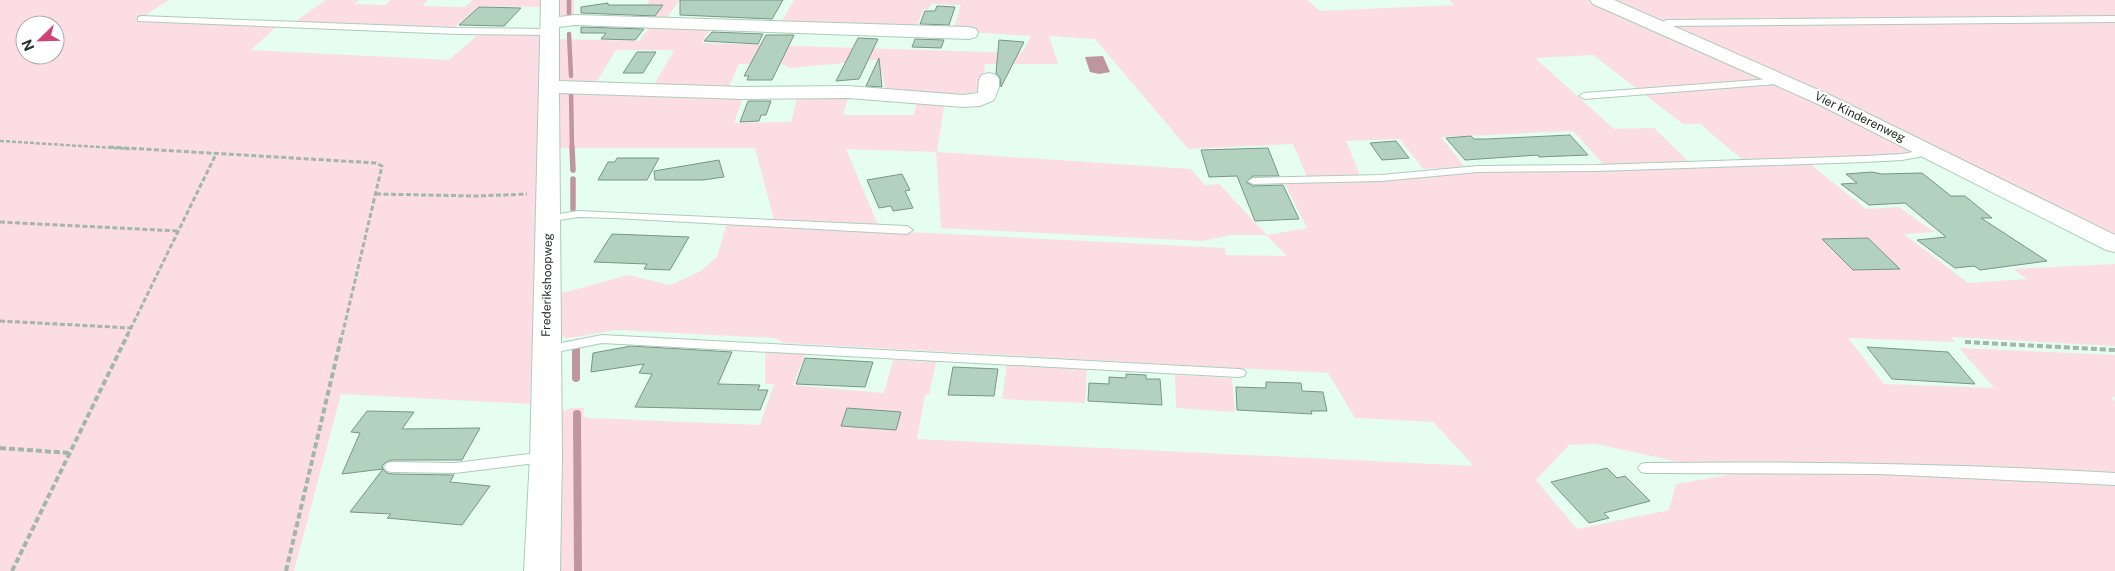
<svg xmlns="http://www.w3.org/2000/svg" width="2115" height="571" font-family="'Public Sans',sans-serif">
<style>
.green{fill:#fcdde3;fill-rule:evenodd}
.water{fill:#bf969f}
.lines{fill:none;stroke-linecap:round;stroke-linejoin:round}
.stream-far2{stroke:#bf969f;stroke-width:4.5}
.stream-far1{stroke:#bf969f;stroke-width:5.5}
.stream{stroke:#bf969f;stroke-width:8}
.building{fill:#b2d1bf;stroke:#799685}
.lane-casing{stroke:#adccba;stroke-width:2}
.street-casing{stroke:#adccba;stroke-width:2}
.path-far2{stroke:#a2b6aa;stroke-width:2.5;stroke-dasharray:4 2;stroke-linecap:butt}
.path-far1{stroke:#a2b6aa;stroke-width:3;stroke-dasharray:5 2.5;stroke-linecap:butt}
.path{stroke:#a2b6aa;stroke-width:4;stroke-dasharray:6 3;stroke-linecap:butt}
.lane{fill:#fff;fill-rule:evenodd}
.street{fill:#fff;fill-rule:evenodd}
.labels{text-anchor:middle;stroke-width:4.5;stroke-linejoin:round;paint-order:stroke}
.street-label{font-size:12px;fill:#243029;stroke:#fff}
</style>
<rect width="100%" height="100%" fill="#e5feef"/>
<g class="green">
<path d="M0 0H169L136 21 277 26 251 50 449 60 481 32 534 35 541 37 530 404 341 394 294 571H0ZM25 25H55V55H25Z"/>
<path d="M326 0H359L354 4 385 5 391 0H428L422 6 465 7 473 0H544V7L479 6 453 29 293 23Z"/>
<path d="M557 0H574V19H559Z"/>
<path d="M650 0H680L665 20 635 19Z"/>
<path d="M794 0H1307L1320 11 1454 5 1449 0H1593L1801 92 1911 147V152L1896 155 1744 161 1700 124H1683L1593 55 1535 58 1614 129 1654 128 1688 161 1604 165 1573 131 1441 137 1465 167 1423 169 1400 139 1346 141 1360 175 1307 177 1293 144 1188 149 1095 39 1049 36 1058 64H985L983 89C964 100 909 92 886 89L878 60 790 68 781 64H739L729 87 654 85 674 50H616L596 83 562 82 559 80 558 39 639 41 652 24 712 26 701 43 1022 53 1031 36 953 31 961 5 932 4 928 9H924L915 29 780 24Z"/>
<path d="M1606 0H2115V17L1659 23Z"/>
<path d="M2115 20V240L1664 26Z"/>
<path d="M558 90 745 92 734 123 791 122 797 99 849 94 843 115H914L917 100H945L937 152 1191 169 1205 185 1219 184 1267 235 1307 228 1284 182 1476 172 1561 170 1597 171 1810 164 1866 209 1899 207 1934 232 1904 234 1968 283 2027 279 2013 269 2115 264V346L1951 337 1955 342 1848 338 1884 384 1994 388 1959 348 2115 355V397H2110L2115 401V476L1765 462H1680L1596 444 1569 445 1536 480 1577 529 1669 510 1676 484 1751 471 2014 478 2115 484V571H551L561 412 571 408H584L583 416 590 418 760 425 774 384H765V350L806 352 793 385 884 393 893 360 936 362 929 395H925L917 439 1474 466 1433 422 1355 418 1328 373 785 343 774 338 615 330 576 337 567 338 560 335 555 295 628 275 670 285 699 272 717 257 727 223 1225 248 1226 255 1287 256 1266 235H1231L1202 241 941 228 936 152 846 149 878 225 774 220 755 148H558Z"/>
<path d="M1007 364 1087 368 1085 403 1002 399Z"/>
<path d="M1175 375 1232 378 1235 412 1176 408Z"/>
</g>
<path class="water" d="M1103 56 1110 72 1099 74 1090 72 1085 57Z"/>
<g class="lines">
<g class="stream-far2">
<path d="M569 0V17"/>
<path d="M569 34 571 76"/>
<path d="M571 90 572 149"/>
</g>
<g class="stream-far1">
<path d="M572 147 573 170"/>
<path d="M573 179V209"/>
</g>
<g class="stream">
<path d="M576 349V378"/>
<path d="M577 414 578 571"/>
</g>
</g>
<g class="building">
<path d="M680 0H783L772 19 680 15Z"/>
<path d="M608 3V5H663L655 16 581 13V7Z"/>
<path d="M937 6 955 7 949 25 920 24 925 11H935Z"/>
<path d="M479 7 521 8 504 26 459 25Z"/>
<path d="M581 27 644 29 635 40 601 39 606 33H581Z"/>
<path d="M712 32 763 34 758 44 704 41Z"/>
<path d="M766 35H794L772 80H747L749 76H744Z"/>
<path d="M858 38 878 39 859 79 836 81Z"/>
<path d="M915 39 944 40 941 48 912 47Z"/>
<path d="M999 40 1024 42 1001 87 1000 78 996 73Z"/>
<path d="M637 52H656L643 73H623Z"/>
<path d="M879 58 882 87 866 86Z"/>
<path d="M748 101H771L766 115H761L759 121 740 122Z"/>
<path d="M1570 135 1588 155 1539 157 1538 155 1465 160 1446 138 1471 136 1474 139H1487Z"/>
<path d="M1396 141 1409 158 1382 160 1370 143Z"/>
<path d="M1268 148 1279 176H1253L1246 182 1253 186 1283 185 1299 219 1255 221 1237 176 1209 177 1201 150Z"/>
<path d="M617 158H659L647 180H598L608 162H615Z"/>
<path d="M719 160 724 177 703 180H655L654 171Z"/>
<path d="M1872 172 1882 174 1922 173 1951 196H1965L1992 218H1981L2047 261 1980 270 1974 266 1955 268 1917 240 1946 237 1905 203 1869 205 1841 184 1857 183 1846 174Z"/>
<path d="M902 174 910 190 905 191 913 208 893 211 891 206 879 208 867 180Z"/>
<path d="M612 234 689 237 670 270 644 269 647 264 594 262Z"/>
<path d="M1868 238 1900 269 1853 270 1822 239Z"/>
<path d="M631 346 732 352 718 384 760 385 758 390H768L760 410 635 407 652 374 639 373 644 364 591 372 593 353Z"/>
<path d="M1867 347 1948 352 1975 384 1892 379Z"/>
<path d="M805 358 873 362 865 387 796 384Z"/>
<path d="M953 367 998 369 994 396 948 395Z"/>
<path d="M1126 374 1146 375V379H1160L1162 405 1088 401 1089 383 1109 384V377L1126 378Z"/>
<path d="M1266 382 1301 383 1302 391 1323 392 1327 411H1311L1312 414 1237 410 1236 387 1266 388Z"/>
<path d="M847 408 901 412 896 430 841 426Z"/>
<path d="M367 411 414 412 402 429 480 428 462 460H392L386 462 382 466 383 469 342 474 360 433 351 432Z"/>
<path d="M1607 468 1617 478 1625 476 1650 501 1604 513 1609 518 1589 523 1551 482Z"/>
<path d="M383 469 387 473 392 474 454 475 450 482 490 486 462 525 387 518 391 514 350 512Z"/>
</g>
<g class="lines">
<defs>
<g id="lane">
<path d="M141 16 456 28 551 29 555 32 551 35 456 34 138 21V17Z"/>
<path d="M2115 16V22L1667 26 1657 28 1653 25 1667 20Z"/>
<path d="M1785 78 1788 79V83L1584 99 1579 96 1584 93Z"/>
<path d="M1931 149 1935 150 1936 152 1935 154 1902 160 1865 162 1597 171 1478 172 1381 181 1253 184 1248 181 1253 178 1381 175 1478 166 1597 165 1865 156 1902 154Z"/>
<path d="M578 211 907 226 913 230 907 234 615 218 578 217 547 222 541 219 547 216Z"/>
<path d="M602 335 1239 369 1244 370 1246 373 1244 376 1239 377 602 343 546 354 539 350 546 346Z"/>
<path d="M546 452 551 453 554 457 551 461 455 473 392 472 387 471 384 467 387 463 392 462 455 463Z"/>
<path d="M1646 463C1803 461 1959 464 2115 473V485L1880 474 1646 473 1641 472 1638 468 1641 464Z"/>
</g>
<g id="street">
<path d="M541 0H559V17L575 15 969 27 976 29 978 33 976 37 969 39 575 25 559 27V81L743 87 848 86 963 95 978 93 979 79 982 75 989 73 996 75 999 79V87L994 100 980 106 963 107 848 98 743 99 559 93 562 457 560 571H524L530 457Z"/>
<path d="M1590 0H1614L1832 96 2115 235V252L2106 250 1818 104 1593 4Z"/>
</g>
</defs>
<use href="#lane" class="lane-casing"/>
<use href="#street" class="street-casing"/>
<path class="path-far2" d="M0 141 131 149"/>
<g class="path-far1">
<path d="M109 147 376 163 382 166 342 336"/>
<path d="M376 194 477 196 527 194"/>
<path d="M0 222 179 231"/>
<path d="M0 321 131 328"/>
<path d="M127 336 216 154"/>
</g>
<g class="path">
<path d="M1965 342 2115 350"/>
<path d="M0 448 70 453"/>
<path d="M12 571 128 334"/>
<path d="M286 571 342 334"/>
</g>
<use href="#lane" class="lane"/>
<use href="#street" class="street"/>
</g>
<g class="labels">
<g class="street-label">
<text transform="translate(1860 117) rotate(26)" y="4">Vier Kinderenweg</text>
<text transform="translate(547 285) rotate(-89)" y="4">Frederikshoopweg</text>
</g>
</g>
<g transform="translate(40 40) rotate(247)"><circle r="24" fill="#ffffff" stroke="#a7aca9"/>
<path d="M0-4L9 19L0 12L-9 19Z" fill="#d04372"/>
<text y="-8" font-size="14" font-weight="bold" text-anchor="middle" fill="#243029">N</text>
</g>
</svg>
